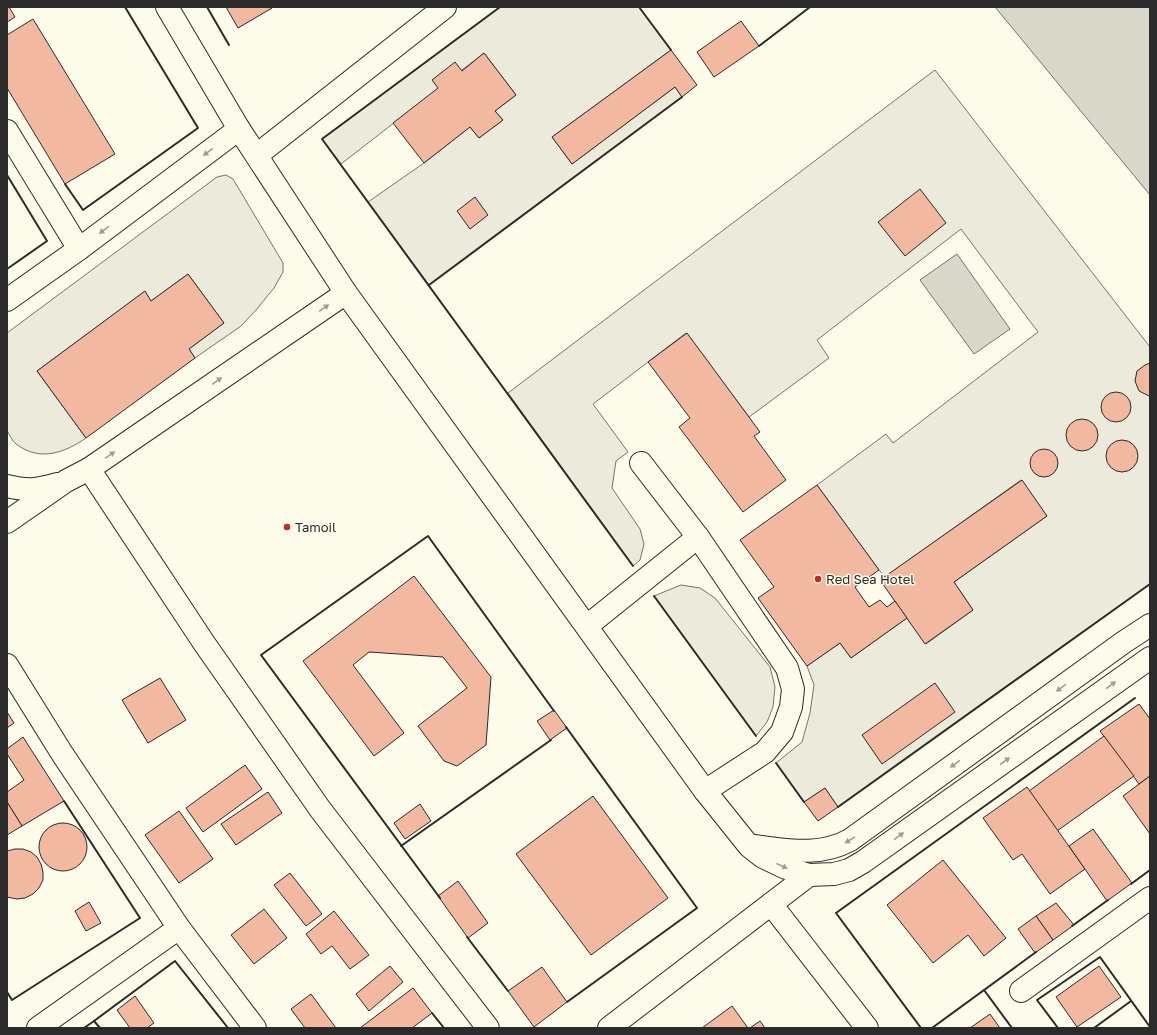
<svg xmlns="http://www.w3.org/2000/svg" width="1157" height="1035" font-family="'Golos Text',sans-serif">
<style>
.green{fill:#ecebdb;stroke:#74746e}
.water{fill:#d8d7c9;stroke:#74746e}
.building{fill:#f2b8a0;stroke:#2b2b2b}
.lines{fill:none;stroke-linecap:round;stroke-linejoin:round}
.minor-casing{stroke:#2b2b2b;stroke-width:24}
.minor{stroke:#fdfbea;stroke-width:22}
.wall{stroke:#2b2b2b;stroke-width:2}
.oneway{fill:#9e9d94}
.poi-dot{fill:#c62828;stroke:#fdfbea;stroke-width:1.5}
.labels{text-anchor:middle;stroke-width:3;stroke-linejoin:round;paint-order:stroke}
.poi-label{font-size:13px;fill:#2b2b2b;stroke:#fdfbea;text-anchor:start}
</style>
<rect width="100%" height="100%" fill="#fdfbea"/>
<g class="green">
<path d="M500 7H639L671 50 552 137 572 164 675 87 682 97 429 285 368 202 424 163 470 127 479 138 503 120 495 111 516 95 484 53 341 164 322 139Z"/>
<path d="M935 70 1150 347V584L838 807 825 788 804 802 776 763 802 742 810 713 814 685 807 666 840 643 851 658 907 618 926 644 973 610 954 582 1047 516 1021 480 885 577 879 570 817 485 886 434 893 443 1038 332 961 229 817 340 829 358 749 417 686 333 593 404 628 452 616 461 612 488 640 529 644 544 640 560 633 566 508 393Z"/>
<path d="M226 175 233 179 283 263V272L274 288 256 310 241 326 195 358 189 349 224 323 188 274 151 301 144 292 37 371 86 438C64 453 40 462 16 444 12 441 10 435 7 431V333L217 177Z"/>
<path d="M681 585 700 588 715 598 770 667 775 687 773 707 767 722 756 736 654 596Z"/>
</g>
<g class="water">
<path d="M995 7H1150V195Z"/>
<path d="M957 254 1010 329 974 354 920 280Z"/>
</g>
<g class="building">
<path d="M7 7H9L15 17 7 22Z"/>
<path d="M226 7H271L272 8 238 28Z"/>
<path d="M33 19 115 154 65 184 7 88V35Z"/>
<path d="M741 21 759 46 714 77 697 52Z"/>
<path d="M671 50 697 85 682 97 675 87 572 164 552 137Z"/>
<path d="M484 53 516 95 495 111 503 120 479 138 470 127 424 163 393 123 438 88 432 80 455 62 462 71Z"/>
<path d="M920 189 946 223 905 256 878 222Z"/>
<path d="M475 197 488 215 470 229 457 211Z"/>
<path d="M188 274 224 323 189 349 195 358 86 438 37 371 145 291 151 301Z"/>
<path d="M687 333 760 432 754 436 786 480 743 512 679 427 690 418 648 362Z"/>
<path d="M1150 363V396H1149L1139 391 1135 381 1137 371 1145 365Z"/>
<circle cx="1116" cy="407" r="15"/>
<circle cx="1082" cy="435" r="16"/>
<circle cx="1122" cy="456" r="16"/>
<circle cx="1044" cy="463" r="14"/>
<path d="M1022 480 1047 516 954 582 973 610 925 644 880 580Z"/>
<path d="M817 485 879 570 855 587 869 607 880 600 887 607 895 601 907 618 851 658 840 643 807 666 758 598 774 587 740 540Z"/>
<path d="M414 576 491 677 486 745 457 766 444 761 418 726 467 688 443 657 369 652 353 665 404 733 374 756 303 661Z"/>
<path d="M160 678 186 720 148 743 122 700Z"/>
<path d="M935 683 955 712 882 764 862 735Z"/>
<path d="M1139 704 1150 719V776L1139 784 1100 731Z"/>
<path d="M554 710 567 728 550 740 537 721Z"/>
<path d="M7 712 14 723 7 728Z"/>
<path d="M1104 736 1134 776 1057 831 1029 791Z"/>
<path d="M23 737 64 801 22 826 7 802V792L24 780 7 754V749Z"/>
<path d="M245 765 262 789 203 832 186 808Z"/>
<path d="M1150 776V834L1123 796Z"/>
<path d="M1027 787 1085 869 1050 894 1022 854 1013 860 983 818Z"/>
<path d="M825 788 838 807 818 821 804 802Z"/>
<path d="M268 792 282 813 236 845 221 824Z"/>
<path d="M593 796 668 898 591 955 516 854Z"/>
<path d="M7 802 22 826 7 835Z"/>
<path d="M420 804 431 821 405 839 394 823Z"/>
<path d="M179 811 213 859 179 883 145 835Z"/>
<circle cx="63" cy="847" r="24"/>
<path d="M1093 829 1132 883 1107 901 1069 846Z"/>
<path d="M15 849H23L31 852 37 857 41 864 43 872V880L39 888 33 894 25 898 17 899 7 897V851Z"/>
<path d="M943 860 1006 938 984 956 968 935 933 963 887 905Z"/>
<path d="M290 873 322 914 306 926 274 885Z"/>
<path d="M458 881 488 923 468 938 438 896Z"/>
<path d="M89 902 101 923 86 931 75 911Z"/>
<path d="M1056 903 1074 925 1053 940 1036 916Z"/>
<path d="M264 909 287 938 254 964 231 935Z"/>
<path d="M334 911 369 955 350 969 332 946 321 954 306 934Z"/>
<path d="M1036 916 1053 940 1035 953 1018 929Z"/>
<path d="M390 966 403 982 369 1011 356 994Z"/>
<path d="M1099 966 1121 997 1077 1027 1056 997Z"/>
<path d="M542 967 567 1002 534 1027 508 991Z"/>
<path d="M413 988 432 1013 412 1028H360Z"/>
<path d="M311 994 336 1028H305L291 1009Z"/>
<path d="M135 996 154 1023 147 1028H130L117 1010Z"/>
<path d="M732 1006 748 1028H702Z"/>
<path d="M990 1014 1000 1028H970Z"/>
<path d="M760 1021 765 1028H750Z"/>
</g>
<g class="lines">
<defs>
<g id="minor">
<path d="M167 7 239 129 346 293 705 791 749 846 763 857 786 868 809 875 834 874 849 870 863 862 1150 658"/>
<path d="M7 131 79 249"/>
<path d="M257 155 445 7"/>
<path d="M7 300 79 249 239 129"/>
<path d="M641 463 698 537 787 668 793 689 791 707 782 732 765 752 705 791"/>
<path d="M89 469 204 643 320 809 488 1028"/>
<path d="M7 486C28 491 36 490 57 484"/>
<path d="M7 522 66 481 89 469 346 293"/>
<path d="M587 626 698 537"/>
<path d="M7 665 63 755 179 928 255 1028"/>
<path d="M754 846C788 850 819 857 850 840L1124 642 1150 625"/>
<path d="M771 904 867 1028"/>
<path d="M1021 991 1150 898"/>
<path d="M38 1028 179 928"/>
<path d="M609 1028 809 875"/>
</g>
</defs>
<use href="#minor" class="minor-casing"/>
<use href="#minor" class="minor"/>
<g class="wall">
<path d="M207 7 229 45"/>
<path d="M500 7 322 139 633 566"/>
<path d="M639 7 671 50"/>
<path d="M759 46 810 7"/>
<path d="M7 175 47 241 7 269"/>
<path d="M65 184 83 210 198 128 125 7"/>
<path d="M429 285 682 97"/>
<path d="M654 596 756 736"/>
<path d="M566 727 697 908 567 1002"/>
<path d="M776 763 804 802"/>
<path d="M838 807 1150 584"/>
<path d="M401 846 551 740"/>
<path d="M1131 884 1150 870"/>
<path d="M440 898 261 655 428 536 554 711"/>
<path d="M1072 926 1108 900"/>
<path d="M467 937 508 991"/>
<path d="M984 990 1012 1028"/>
<path d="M7 992 12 1000 140 918 64 801"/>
<path d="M432 1013 444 1028"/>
<path d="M94 1021 175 961 228 1028"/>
<path d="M84 1028 94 1021 100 1028"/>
<path d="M921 1028 836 913 1135 698"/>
<path d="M932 1028 1036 952"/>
<path d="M1058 1028 1037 1000 1100 957 1150 1027"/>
<path d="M1094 1028 1131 1001"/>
</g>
</g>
<defs><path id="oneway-solid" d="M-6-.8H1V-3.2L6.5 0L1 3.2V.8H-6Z"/></defs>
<g class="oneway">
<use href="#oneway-solid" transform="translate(208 152) rotate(143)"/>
<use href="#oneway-solid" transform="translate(104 230) rotate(143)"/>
<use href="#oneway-solid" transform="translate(324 308) rotate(-35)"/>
<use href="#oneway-solid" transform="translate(217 381) rotate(-35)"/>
<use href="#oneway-solid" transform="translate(110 455) rotate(-35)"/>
<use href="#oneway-solid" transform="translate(1111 685) rotate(-36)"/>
<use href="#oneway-solid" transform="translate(1061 688) rotate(144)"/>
<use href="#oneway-solid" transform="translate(1005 761) rotate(-36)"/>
<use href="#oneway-solid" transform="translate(955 764) rotate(144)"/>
<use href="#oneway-solid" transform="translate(899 836) rotate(-36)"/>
<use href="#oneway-solid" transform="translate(850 840) rotate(148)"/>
<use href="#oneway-solid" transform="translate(782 866) rotate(24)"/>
</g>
<g class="poi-dot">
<circle cx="287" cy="527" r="4"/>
<circle cx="818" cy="579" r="4"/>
</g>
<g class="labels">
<g class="poi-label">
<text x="295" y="532">Tamoil</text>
<text x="826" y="584">Red Sea Hotel</text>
</g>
</g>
<rect width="1157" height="1035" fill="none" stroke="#2b2b2b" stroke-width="16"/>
</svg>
